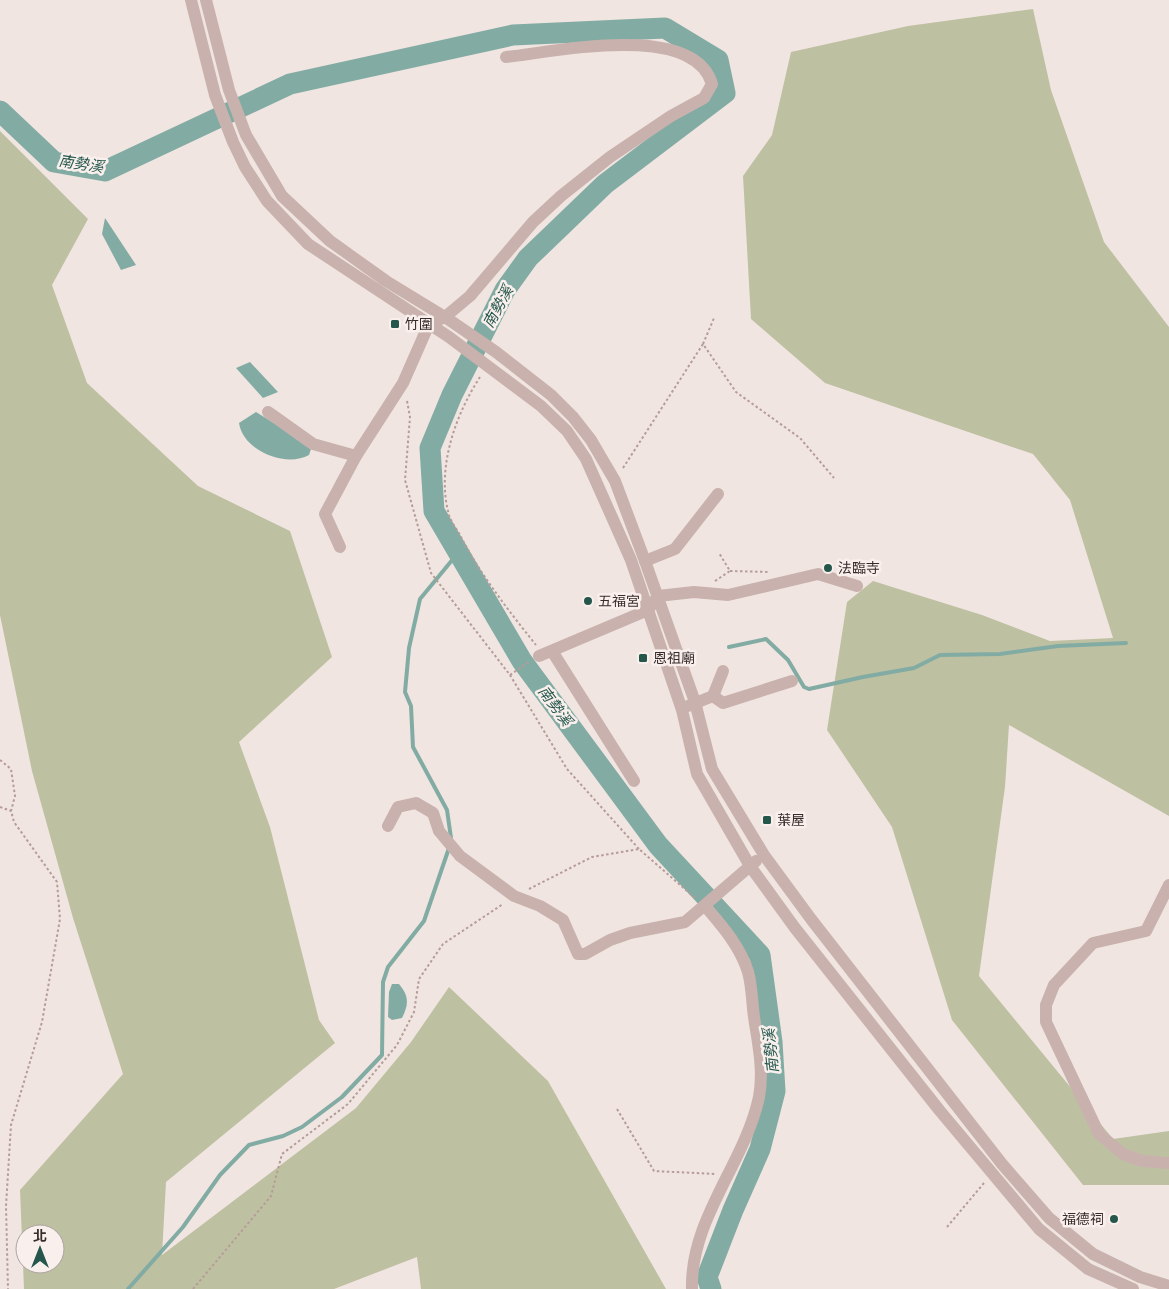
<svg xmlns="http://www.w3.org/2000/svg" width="1169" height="1289" font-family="Signika,'Noto Sans TC',sans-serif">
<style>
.green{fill:#bec0a2;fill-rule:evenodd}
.water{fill:#82aca3}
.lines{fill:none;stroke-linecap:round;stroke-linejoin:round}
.stream{stroke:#82aca3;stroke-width:4}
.river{stroke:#82aca3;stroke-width:21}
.path{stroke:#b59c98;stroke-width:2;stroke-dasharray:2.5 2.5;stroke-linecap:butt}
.minor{stroke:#c9b2ad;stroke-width:12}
.poi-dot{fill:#24564c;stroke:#f9f0ed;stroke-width:2}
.labels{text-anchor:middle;stroke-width:5;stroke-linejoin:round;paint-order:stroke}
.poi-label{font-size:14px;fill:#382c2b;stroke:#f9f0ed;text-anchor:start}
.water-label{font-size:15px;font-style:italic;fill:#24564c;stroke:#f9f0ed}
</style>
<rect width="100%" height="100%" fill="#f1e5e1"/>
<g class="green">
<path d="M1033 9 1051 90 1104 242 1169 327V816L1009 725 1005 787 979 976 1113 1139 1169 1131V1185H1083L952 1020 892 827 827 730 847 602 873 581 982 615 1050 641 1113 638 1070 500 1033 454 825 383 751 319 743 176 772 135 791 52 908 26Z"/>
<path d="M0 131 88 219 52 285 87 383 198 486 290 531 332 657 239 742 270 827 319 1020 335 1043 166 1182 162 1255 356 1108 411 1042 449 987 548 1081 666 1289H421L417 1257 334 1289H24L20 1190 123 1074 73 918 32 771 0 615ZM25 1234H55V1264H25Z"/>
</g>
<g class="water">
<path d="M105 218 136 265 121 270 102 234Z"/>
<path d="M250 362 278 392 263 398 236 368Z"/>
<path d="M256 412 303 441 311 449 309 455C286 468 243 451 239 423Z"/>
<path d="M392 984H399C409 996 409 1004 402 1018L392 1020 388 1017 389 992Z"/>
</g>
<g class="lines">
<g class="stream">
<path d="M729 647 766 639 788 660 804 687 809 689 863 677 914 668 940 655 1000 654 1058 646 1126 643"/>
<path d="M451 838 447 810 413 747 411 706 405 692 409 648 420 599 458 553"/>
<path d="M128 1289 183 1227 220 1175 249 1145 283 1136 302 1127 342 1097 382 1055 383 982 388 967 424 921 449 848"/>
</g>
<path class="river" d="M0 111 54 162 105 171 290 84 513 35 665 28 718 60 725 93 605 184 528 258 505 290 452 395 430 448 434 511 522 661 658 845 760 955 772 1042 775 1091 760 1149 733 1210 707 1277 711 1289"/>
<g class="path">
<path d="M703 344 714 318"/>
<path d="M480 377C456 414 437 466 448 511 449 519 456 528 460 535 480 574 508 610 536 645"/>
<path d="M407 401 410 417 405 480 431 573 510 675 567 769 639 849"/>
<path d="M623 468 703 344 736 392 800 438 834 478"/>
<path d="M730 571 770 572"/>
<path d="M715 581 730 571 719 553"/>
<path d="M510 675 529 662"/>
<path d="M0 760 11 769 15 796 11 811 14 822 57 882 60 919 42 1022 11 1125 6 1206 8 1289"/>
<path d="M0 807 11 811"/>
<path d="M529 889 592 857 639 849 695 898"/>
<path d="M617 1109 654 1171 715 1174"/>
<path d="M947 1227 984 1183"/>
<path d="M193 1289 271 1196 282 1154 348 1104 397 1045 414 1012 419 979 443 944 503 904"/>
</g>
<g class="minor">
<path d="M191 0 215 95 233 142 245 167 267 201 308 244 449 337 541 406 567 431 586 459 631 560 682 710 697 774 750 866 795 928 940 1111 1039 1229 1088 1269 1133 1289"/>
<path d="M206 0 229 90 246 135 282 196 330 241 386 281 445 317 496 352 551 395 573 417 591 440 615 481 645 561 695 702 712 769 764 855 811 919 1002 1164 1049 1218 1093 1254 1140 1277 1169 1286"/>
<path d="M268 412 313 444 356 456 403 383 429 324 445 317 470 296 533 222 561 196 610 157 671 116 704 98 712 84C693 21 554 52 506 57"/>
<path d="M340 547 325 514 356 456"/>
<path d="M645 561 675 549 718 494"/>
<path d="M552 651 634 781"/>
<path d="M539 656 648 610 658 596 694 592 728 595 818 574 857 586"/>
<path d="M713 696 723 671"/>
<path d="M688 706 713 696 723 703 792 681"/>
<path d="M388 826 398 807 416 803 433 813 439 831 460 856 514 896 540 906 563 920 578 954H585L610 940 630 933 685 922 756 861"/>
<path d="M1169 885 1146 931 1093 943 1054 985 1046 1005V1022L1099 1134 1123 1154 1142 1161 1169 1163"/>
<path d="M692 1289C690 1219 745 1163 759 1097 764 1070 758 1044 754 1017 752 1003 752 986 748 972 740 946 722 926 705 906"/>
</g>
</g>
<g class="poi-dot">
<rect x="390" y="319" width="10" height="10" rx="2.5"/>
<circle cx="828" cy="568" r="5"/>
<circle cx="588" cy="601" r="5"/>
<rect x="638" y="653" width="10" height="10" rx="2.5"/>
<rect x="762" y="815" width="10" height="10" rx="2.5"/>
<circle cx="1114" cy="1219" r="5"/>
</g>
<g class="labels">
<g class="poi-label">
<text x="405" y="329">竹圍</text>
<text x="838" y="573">法臨寺</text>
<text x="598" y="606">五福宮</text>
<text x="653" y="663">恩祖廟</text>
<text x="777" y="825">葉屋</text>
<text x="1104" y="1224" text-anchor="end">福德祠</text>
</g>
<g class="water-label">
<text transform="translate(81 164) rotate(9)" y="5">南勢溪</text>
<text transform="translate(498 307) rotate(-61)" y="5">南勢溪</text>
<text transform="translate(555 706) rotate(53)" y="5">南勢溪</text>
<text transform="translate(771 1051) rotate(-96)" y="5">南勢溪</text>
</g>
</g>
<g transform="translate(40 1249)"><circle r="24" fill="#f9f0ed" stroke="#aca29f"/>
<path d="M0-4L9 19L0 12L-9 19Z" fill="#24564c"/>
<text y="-8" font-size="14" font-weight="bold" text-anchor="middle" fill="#382c2b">北</text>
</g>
</svg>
